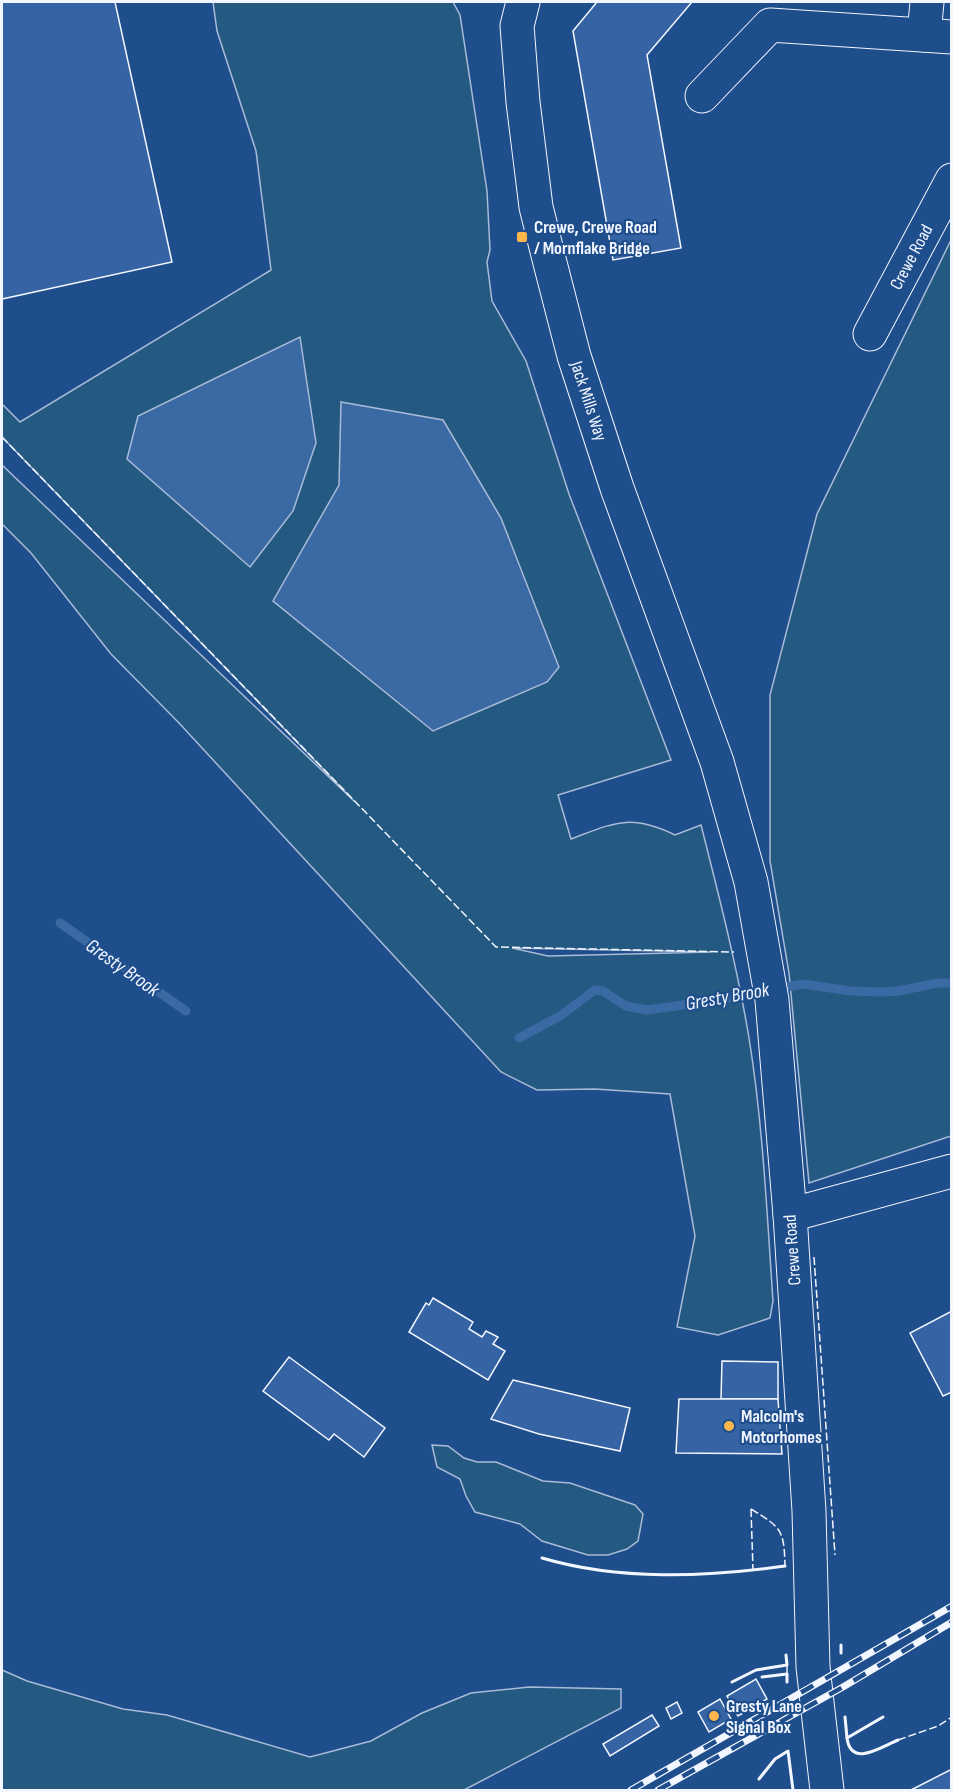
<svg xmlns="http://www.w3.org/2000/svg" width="953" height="1792" font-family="'Sofia Sans Condensed',sans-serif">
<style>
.green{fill:#245a82;stroke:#a8bbd7;stroke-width:1.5;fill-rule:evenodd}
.water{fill:#3b69a3;stroke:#a8bbd7;stroke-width:1.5}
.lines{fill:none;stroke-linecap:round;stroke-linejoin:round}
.stream{stroke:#3b69a3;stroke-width:9}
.building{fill:#3563a3;stroke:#f2f6ff;stroke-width:1.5}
.minor-casing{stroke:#f2f6ff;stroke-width:35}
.major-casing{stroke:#f2f6ff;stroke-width:35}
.minor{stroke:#1f4e8c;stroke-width:33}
.major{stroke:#1f4e8c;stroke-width:33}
.rail-casing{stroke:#f2f6ff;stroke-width:7}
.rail{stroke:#1f4e8c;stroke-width:4.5;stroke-dasharray:14;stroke-linecap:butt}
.fence{stroke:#f2f6ff;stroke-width:1.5;stroke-dasharray:8 3;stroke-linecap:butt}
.wall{stroke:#f2f6ff;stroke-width:3}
.poi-dot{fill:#ffb74d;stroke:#1f4e8c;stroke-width:2}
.labels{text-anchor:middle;stroke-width:4.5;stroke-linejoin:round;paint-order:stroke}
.poi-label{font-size:18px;font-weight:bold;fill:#f2f6ff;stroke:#1f4e8c;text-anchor:start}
.street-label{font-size:18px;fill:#f2f6ff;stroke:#1f4e8c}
.water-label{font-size:20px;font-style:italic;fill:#f2f6ff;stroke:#1f4e8c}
</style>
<rect width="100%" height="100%" fill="#1f4e8c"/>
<g class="green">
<path d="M213 2H453L460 15 487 191 490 250 487 262 492 301 526 361 569 494 671 760 558 795 571 839C614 823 630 813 675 835L701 825C719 896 737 966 749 1038 763 1124 767 1215 773 1301L770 1318 718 1335 677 1327 695 1236 670 1094 595 1089 537 1090 501 1072 179 723 111 654 31 553 2 524V465L354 801 2 437V404L20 422 271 270 256 151 217 31ZM512 948 711 952 548 956Z"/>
<path d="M951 240V1136L809 1183 789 973 770 861V695L817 514Z"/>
<path d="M432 1445 448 1446 464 1458 477 1462H496L543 1481 570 1483 635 1505 643 1514 638 1541 627 1549 608 1555H588L542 1541 520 1524 475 1512 466 1496 460 1479 437 1467Z"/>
<path d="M2 1670 27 1681 123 1709 167 1715 310 1757 371 1741 422 1713 471 1693 529 1687 621 1689V1708L464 1790H2Z"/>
</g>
<g class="water">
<path d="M300 337 316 443 293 511 250 567 127 459 138 416Z"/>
<path d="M341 402 443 420 501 518 559 667 547 682 433 731 273 601 339 485Z"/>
</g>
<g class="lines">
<g class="stream">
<path d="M60 923 186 1011"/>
<path d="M519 1038 560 1016 595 990 603 991 626 1006 647 1010 725 999 803 984 851 991 882 992 898 991 938 983H952"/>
</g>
</g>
<g class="building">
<path d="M2 2H115L172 262 2 299Z"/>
<path d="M597 2H692L647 55 681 248 613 260 573 31Z"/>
<path d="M433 1298 473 1322 469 1329 482 1337 486 1331 498 1337 493 1344 505 1351 488 1380 409 1332 426 1303 429 1305Z"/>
<path d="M952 1311V1392L943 1396 910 1333Z"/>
<path d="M289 1357 385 1428 364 1457 334 1434 329 1440 263 1391Z"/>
<path d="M722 1361 778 1362V1399H721Z"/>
<path d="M513 1380 630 1408 620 1451 539 1434 491 1419Z"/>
<path d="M679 1399H778L782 1454 676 1453Z"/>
<path d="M756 1679 767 1699 738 1716 727 1696Z"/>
<path d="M720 1699 731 1719 709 1732 698 1712Z"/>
<path d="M677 1702 682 1713 671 1719 666 1708Z"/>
<path d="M652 1715 659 1726 610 1756 603 1744Z"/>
<path d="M952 1769V1790H911Z"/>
</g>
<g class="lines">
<defs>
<g id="minor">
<path d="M924 35 927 2"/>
<path d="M702 96 770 25 952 37"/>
<path d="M870 334 952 180"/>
<path d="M790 1215 952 1171"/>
</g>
<path id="major" d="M523 2 517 26 523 102 536 207 549 259 574 356 617 488 717 762 751 882 772 1000 790 1215 809 1511 813 1667 827 1790"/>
</defs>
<use href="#minor" class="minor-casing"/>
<use href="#major" class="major-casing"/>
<use href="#minor" class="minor"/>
<use href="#major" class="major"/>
<defs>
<g id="rail">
<path d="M631 1790 952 1606"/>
<path d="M658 1790 843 1687 952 1622"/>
</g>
</defs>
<use href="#rail" class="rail-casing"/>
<use href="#rail" class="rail"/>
<g class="fence">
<path d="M2 437 496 947 734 952"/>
<path d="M814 1257 835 1555"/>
<path d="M751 1509C782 1528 784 1530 785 1566"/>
<path d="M751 1509 753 1570"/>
<path d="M787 1665V1674"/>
<path d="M898 1740 938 1726 952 1717"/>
</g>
<g class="wall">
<path d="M542 1558C620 1581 705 1577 785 1566"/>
<path d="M841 1645V1653"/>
<path d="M762 1677 787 1674V1682"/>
<path d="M732 1682 756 1670 787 1665 786 1655"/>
<path d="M845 1717 847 1738 883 1717"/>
<path d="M847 1738C851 1768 881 1747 898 1740"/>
<path d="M759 1779 775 1759 788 1751 793 1790"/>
</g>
</g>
<g class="poi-dot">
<rect x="516" y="231" width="12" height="12" rx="3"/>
<circle cx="729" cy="1426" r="6"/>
<circle cx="714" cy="1716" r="6"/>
</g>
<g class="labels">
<g class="poi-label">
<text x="534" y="233">Crewe, Crewe Road<tspan x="534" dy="21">/ Mornflake Bridge</tspan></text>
<text x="741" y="1422">Malcolm's<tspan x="741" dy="21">Motorhomes</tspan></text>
<text x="726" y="1712">Gresty Lane<tspan x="726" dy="21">Signal Box</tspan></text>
</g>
<g class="street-label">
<text transform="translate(911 257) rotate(-62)" y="6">Crewe Road</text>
<text transform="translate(589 401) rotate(72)" y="6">Jack Mills Way</text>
<text transform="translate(792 1250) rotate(-94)" y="6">Crewe Road</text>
</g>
<g class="water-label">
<text transform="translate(123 967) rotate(35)" y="7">Gresty Brook</text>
<text transform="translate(727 996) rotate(-10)" y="7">Gresty Brook</text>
</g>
</g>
<rect width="953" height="1792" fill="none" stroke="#f2f6ff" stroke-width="6"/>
</svg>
